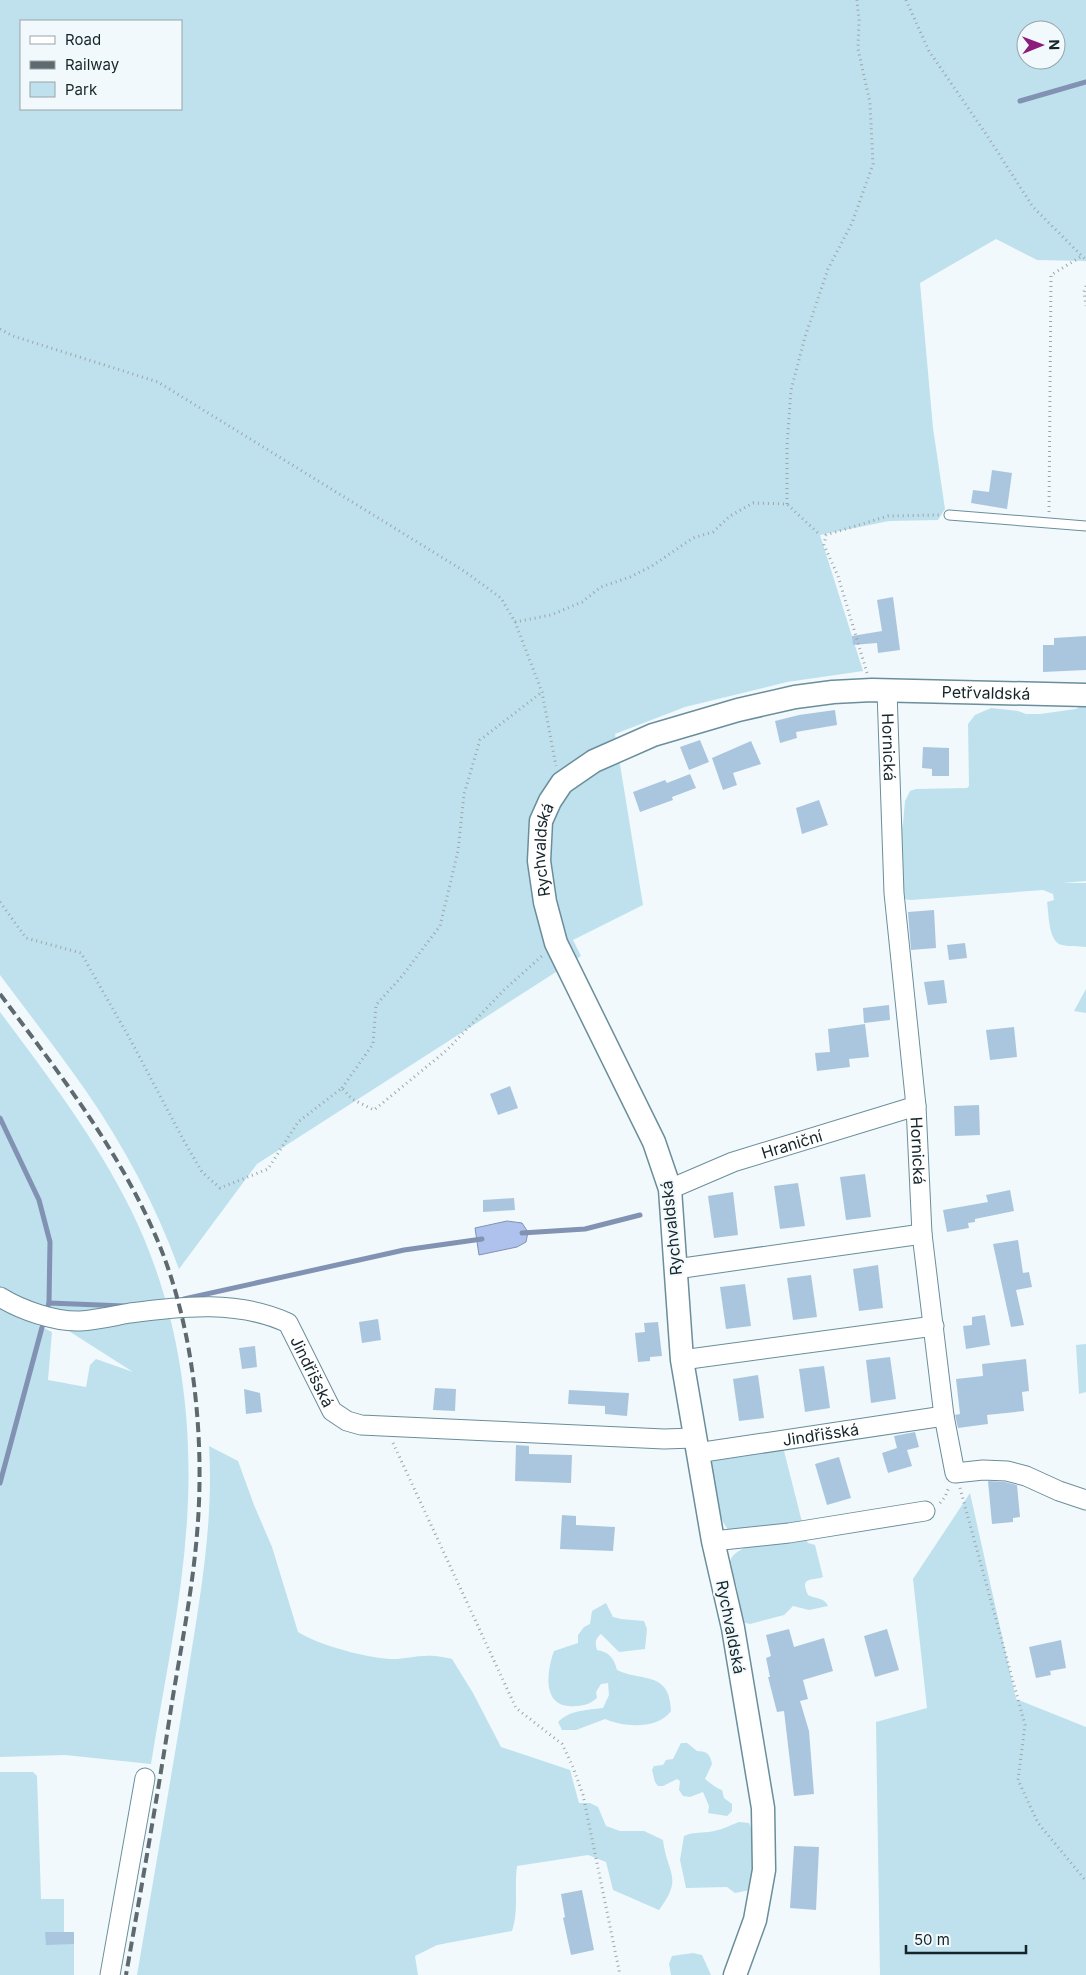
<svg xmlns="http://www.w3.org/2000/svg" width="1086" height="1975" font-family="Inter,sans-serif">
<style>
.green{fill:#bee1ed;fill-rule:evenodd}
.water{fill:#afc1ed;stroke:#8192b2}
.lines{fill:none;stroke-linecap:round;stroke-linejoin:round}
.stream{stroke:#8192b2;stroke-width:5}
.building{fill:#aac6de}
.service-casing{stroke:#6a8e9b;stroke-width:11}
.minor-casing{stroke:#6a8e9b;stroke-width:21}
.tertiary-casing{stroke:#6a8e9b;stroke-width:25}
.path{stroke:#9ca6aa;stroke-width:3;stroke-dasharray:1 4;stroke-linecap:butt}
.service{stroke:#fff;stroke-width:9}
.minor{stroke:#fff;stroke-width:19}
.tertiary{stroke:#fff;stroke-width:22}
.rail{stroke:#5e6a6f;stroke-width:4;stroke-dasharray:10 5;stroke-linecap:butt}
.labels{text-anchor:middle;stroke-width:4;stroke-linejoin:round;paint-order:stroke}
.street-label{font-size:16px;fill:#16252a;stroke:#f1f9fc}
</style>
<rect width="100%" height="100%" fill="#f1f9fc"/>
<g class="green">
<path d="M0 0H1086V261L1037 260 996 239 920 283 933 428 945 509 938 520 889 521 820 535 863 671 787 682 685 707 615 734 643 905 573 940 581 956 257 1164 179 1269C156 1206 124 1146 86 1091 59 1052 29 1014 0 975ZM21 21H181V109H21ZM1026 30H1056V60H1026Z"/>
<path d="M1083 704H1086V881L1062 883H1086V947C1078 946 1070 947 1062 945 1048 942 1049 914 1047 902L1054 900 1053 894 1043 890 911 900 903 899 899 839 903 824 905 801 910 791 916 789 967 788 969 786 968 724 975 715 991 708 1018 711 1026 714H1040L1076 709Z"/>
<path d="M1086 989V1013L1074 1011Z"/>
<path d="M0 1012C47 1075 96 1139 131 1210 178 1305 194 1415 187 1520 182 1602 164 1683 151 1764L65 1755 0 1757V1307L52 1332 48 1380 86 1387 90 1365 96 1359 133 1372 0 1287Z"/>
<path d="M1086 1344V1392L1079 1394 1076 1345Z"/>
<path d="M209 1446 238 1461 254 1505 272 1547 298 1632C320 1646 373 1660 398 1659 407 1658 416 1656 425 1656 434 1655 443 1657 452 1659L473 1693 501 1747 570 1770 579 1803H590L598 1807 606 1826 620 1831H644L663 1840C667 1874 684 1877 659 1910L613 1890 606 1862 588 1855 517 1866C514 1888 519 1910 512 1931L437 1945 415 1956 418 1975H137C154 1877 171 1778 187 1680 199 1602 214 1525 209 1446Z"/>
<path d="M783 1447 803 1526 731 1532C718 1524 707 1473 713 1459Z"/>
<path d="M970 1493 1016 1699 1086 1727V1975H880L876 1722 927 1708 913 1579Z"/>
<path d="M804 1537 808 1543 815 1545 823 1577C813 1581 799 1576 808 1595 815 1599 824 1597 828 1606L809 1610 793 1606 784 1615 750 1624 742 1622C739 1611 739 1594 736 1584 733 1577 729 1570 730 1562 734 1541 787 1540 804 1537Z"/>
<path d="M606 1603 613 1617 621 1619 644 1621 647 1629 645 1649 619 1652 601 1634C595 1639 595 1642 597 1650 609 1652 614 1658 617 1670 641 1682 670 1670 671 1711 658 1730 623 1727 605 1719L576 1730H562L558 1722C570 1710 587 1710 603 1708L609 1695 608 1683 601 1684 596 1692 597 1698C590 1704 584 1706 575 1706 542 1709 546 1673 554 1651L578 1643V1635L584 1627 590 1624 592 1611Z"/>
<path d="M681 1743H687L697 1751C707 1751 710 1754 712 1764L705 1779C709 1782 717 1789 722 1790L724 1798 732 1804V1811L727 1816 708 1813 709 1806 703 1792 690 1797 683 1796 679 1790 680 1781 677 1779 663 1786H658L655 1782 652 1770 654 1766 663 1765 666 1760 673 1759Z"/>
<path d="M0 1772H33L37 1776 41 1899H64V1932H74V1975H0Z"/>
<path d="M739 1822 749 1823C759 1848 754 1864 750 1890L735 1893 727 1887 686 1888 680 1860 684 1836C693 1832 699 1833 708 1832 719 1831 729 1826 739 1822Z"/>
<path d="M693 1953 702 1955 711 1975H671L669 1964 672 1956Z"/>
</g>
<path class="water" d="M507 1221 522 1223 528 1232 526 1242 517 1247 479 1255 475 1228Z"/>
<g class="lines">
<g class="stream">
<path d="M1020 101 1086 82"/>
<path d="M0 1118 39 1200 50 1242 49 1303"/>
<path d="M522 1233 585 1229 640 1215"/>
<path d="M184 1299 404 1250 482 1239"/>
<path d="M46 1312 49 1303 124 1306"/>
<path d="M0 1483 44 1320"/>
</g>
</g>
<g class="building">
<path d="M992 470 1012 473 1007 509 971 503 973 490 989 492Z"/>
<path d="M893 597 900 650 878 653 877 643 853 645 852 636 882 631 877 600Z"/>
<path d="M1086 636V670L1043 672V645H1054V638Z"/>
<path d="M835 710 837 725 796 732 797 738 780 743 775 721 799 715Z"/>
<path d="M700 740 709 762 689 770 680 747Z"/>
<path d="M751 741 761 764 733 773 737 785 723 790 712 758Z"/>
<path d="M923 747 949 748V776H932V769L922 768Z"/>
<path d="M690 774 696 788 672 797 673 800 640 812 633 792 665 780 667 783Z"/>
<path d="M819 800 828 825 802 834 796 808Z"/>
<path d="M934 910 936 948 911 950 908 912Z"/>
<path d="M965 943 967 958 949 960 947 945Z"/>
<path d="M944 980 947 1003 928 1005 924 982Z"/>
<path d="M889 1005 890 1020 864 1023 863 1008Z"/>
<path d="M865 1024 869 1057 849 1059 850 1067 817 1071 815 1053 830 1052 828 1029Z"/>
<path d="M1014 1027 1017 1057 990 1060 986 1030Z"/>
<path d="M510 1086 518 1108 498 1115 490 1094Z"/>
<path d="M979 1105 980 1135 955 1136 954 1106Z"/>
<path d="M865 1174 871 1217 846 1220 840 1177Z"/>
<path d="M798 1183 805 1226 780 1229 774 1186Z"/>
<path d="M1010 1190 1014 1211 975 1219V1222L968 1223 969 1228 947 1232 943 1210 988 1202 986 1195Z"/>
<path d="M733 1192 738 1235 714 1238 708 1196Z"/>
<path d="M514 1198 515 1210 483 1212V1200Z"/>
<path d="M1018 1240 1023 1273 1029 1272 1032 1287 1016 1290 1024 1325 1011 1327 993 1244Z"/>
<path d="M878 1265 883 1308 859 1311 853 1269Z"/>
<path d="M811 1275 817 1317 793 1320 787 1278Z"/>
<path d="M745 1284 751 1326 726 1329 720 1287Z"/>
<path d="M985 1315 990 1345 966 1349 963 1326 972 1325V1317Z"/>
<path d="M378 1319 381 1340 362 1343 359 1322Z"/>
<path d="M658 1322 662 1356 650 1357V1361L638 1362 635 1333 645 1332 644 1323Z"/>
<path d="M255 1346 257 1367 242 1369 239 1348Z"/>
<path d="M890 1357 896 1399 871 1403 866 1360Z"/>
<path d="M1026 1359 1029 1391 1022 1392 1024 1411 987 1415 988 1424 958 1428 955 1415 960 1414 956 1379 983 1376 982 1364Z"/>
<path d="M824 1366 830 1408 805 1412 799 1369Z"/>
<path d="M758 1375 764 1418 739 1421 733 1379Z"/>
<path d="M435 1388 456 1389 455 1411 433 1410Z"/>
<path d="M244 1389 260 1393 262 1412 246 1414Z"/>
<path d="M569 1390 629 1393 627 1416 605 1414V1406L568 1404Z"/>
<path d="M915 1432 919 1447 907 1450 912 1466 888 1473 882 1453 897 1448 894 1436Z"/>
<path d="M516 1445 529 1446V1454L572 1455 571 1483 515 1481Z"/>
<path d="M839 1457 851 1498 827 1505 815 1464Z"/>
<path d="M988 1481 1005 1482 1017 1485 1020 1517 1013 1518V1522L992 1524Z"/>
<path d="M562 1515 576 1516V1525L615 1527 613 1551 560 1549Z"/>
<path d="M789 1629 794 1647 824 1638 833 1671 803 1680 808 1699 800 1701 809 1731 814 1794 794 1796 784 1711 777 1712 768 1677H770L766 1658 771 1656 766 1635Z"/>
<path d="M887 1629 899 1670 875 1677 864 1636Z"/>
<path d="M1061 1640 1066 1668 1050 1671 1051 1675 1036 1678 1029 1647Z"/>
<path d="M794 1846 819 1847 816 1910 790 1908Z"/>
<path d="M582 1890 594 1950 571 1955 563 1918 565 1917 561 1894Z"/>
<path d="M45 1932H74V1944L46 1945Z"/>
</g>
<g class="lines">
<defs>
<path id="service" d="M949 515 1086 526"/>
<g id="minor">
<path id="s1" d="M887 691 894 893 916 1106 922 1234 944 1416 955 1473 983 1470 1007 1471 1026 1476 1059 1491 1086 1500"/>
<path id="s2" d="M670 1189 733 1162 916 1106"/>
<path d="M676 1269 922 1234"/>
<path id="s3" d="M0 1297C21 1310 55 1322 80 1321 97 1320 113 1316 130 1313 182 1306 239 1300 288 1323L332 1411 347 1421 361 1425 664 1439 694 1438"/>
<path d="M682 1360 934 1326"/>
<path id="s4" d="M697 1453 944 1416"/>
<path d="M713 1541 789 1533 925 1511"/>
<path d="M110 1975 145 1778"/>
</g>
<g id="tertiary">
<path id="s5" d="M735 1975 755 1920 764 1870 763 1808 733 1628 713 1541 682 1360 670 1189 654 1142 556 943 545 902 539 861 541 821 550 801 562 783 594 761 653 735 738 710 795 697 833 692 872 690 1086 695"/>
</g>
</defs>
<use href="#service" class="service-casing"/>
<use href="#minor" class="minor-casing"/>
<use href="#tertiary" class="tertiary-casing"/>
<g class="path">
<path d="M906 0 929 51 988 137 1033 207 1086 260"/>
<path d="M1086 286 1084 292 1086 306"/>
<path d="M0 329 13 336 158 382 464 571 501 598 515 622 542 692 556 766"/>
<path d="M787 504V446L791 390 805 337 828 269 852 223 873 164 870 103 858 49 859 20 857 0"/>
<path d="M1049 512 1051 275 1082 256"/>
<path d="M515 622 551 615 582 602 601 587 630 577 652 566 693 538 713 532 730 516 753 503 787 504 820 535"/>
<path d="M867 673 838 576 824 545 826 535 888 516 939 515"/>
<path d="M0 902 26 938 81 953 130 1039 184 1141 202 1172 220 1188 268 1169 298 1122 342 1088 352 1099 374 1110 447 1050 504 990 543 955"/>
<path d="M342 1088 373 1044 376 1005 403 975 440 926 458 851 464 794 480 740 542 692"/>
<path d="M393 1443 516 1708 562 1744 573 1767 583 1795 620 1975"/>
<path d="M960 1488 1025 1725 1018 1780 1038 1823 1086 1881"/>
<path d="M940 1503 945 1497 949 1487"/>
</g>
<use href="#service" class="service"/>
<use href="#minor" class="minor"/>
<use href="#tertiary" class="tertiary"/>
<path class="rail" d="M0 994C59 1073 121 1152 159 1244 193 1327 204 1432 198 1521 194 1582 182 1642 172 1702 158 1793 142 1884 126 1975"/>
</g>
<g class="labels">
<g class="street-label">
<text dy="6" stroke="none"><textPath href="#s5" startOffset="1679">Petřvaldská</textPath></text>
<text dy="6" stroke="none"><textPath href="#s1" startOffset="56">Hornická</textPath></text>
<text dy="6" stroke="none"><textPath href="#s5" startOffset="1165">Rychvaldská</textPath></text>
<text dy="6" stroke="none"><textPath href="#s2" startOffset="130">Hraniční</textPath></text>
<text dy="6" stroke="none"><textPath href="#s1" startOffset="461">Hornická</textPath></text>
<text transform="translate(671 1228) rotate(-96)" y="6">Rychvaldská</text>
<text dy="6" stroke="none"><textPath href="#s3" startOffset="350">Jindřišská</textPath></text>
<text dy="6" stroke="none"><textPath href="#s4" startOffset="125">Jindřišská</textPath></text>
<text transform="translate(731 1627) rotate(79)" y="6">Rychvaldská</text>
</g>
</g>
<rect x="20" y="20" width="162" height="90" fill="#f1f9fc" stroke="#99a4a8"/>
<rect x="30" y="36" width="25" height="8" fill="#ffffff" stroke="#99a4a8"/>
<text x="65" y="45" font-size="15" fill="#16252a">Road</text>
<rect x="30" y="61" width="25" height="8" fill="#5e6a6f" stroke="#99a4a8"/>
<text x="65" y="70" font-size="15" fill="#16252a">Railway</text>
<rect x="30" y="82" width="25" height="15" fill="#bee1ed" stroke="#99a4a8"/>
<text x="65" y="95" font-size="15" fill="#16252a">Park</text>
<g transform="translate(1041 45) rotate(89)"><circle r="24" fill="#f1f9fc" stroke="#99a4a8"/>
<path d="M0-4L9 19L0 12L-9 19Z" fill="#8d1b7c"/>
<text y="-8" font-size="14" font-weight="bold" text-anchor="middle" fill="#16252a">N</text>
</g>
<path d="M906 1945v8h120v-8" fill="none" stroke="#16252a" stroke-width="2.5"/>
<text x="914" y="1945" font-size="15" fill="#16252a" stroke="#f1f9fc" stroke-width="4" paint-order="stroke">50 m</text>
</svg>
